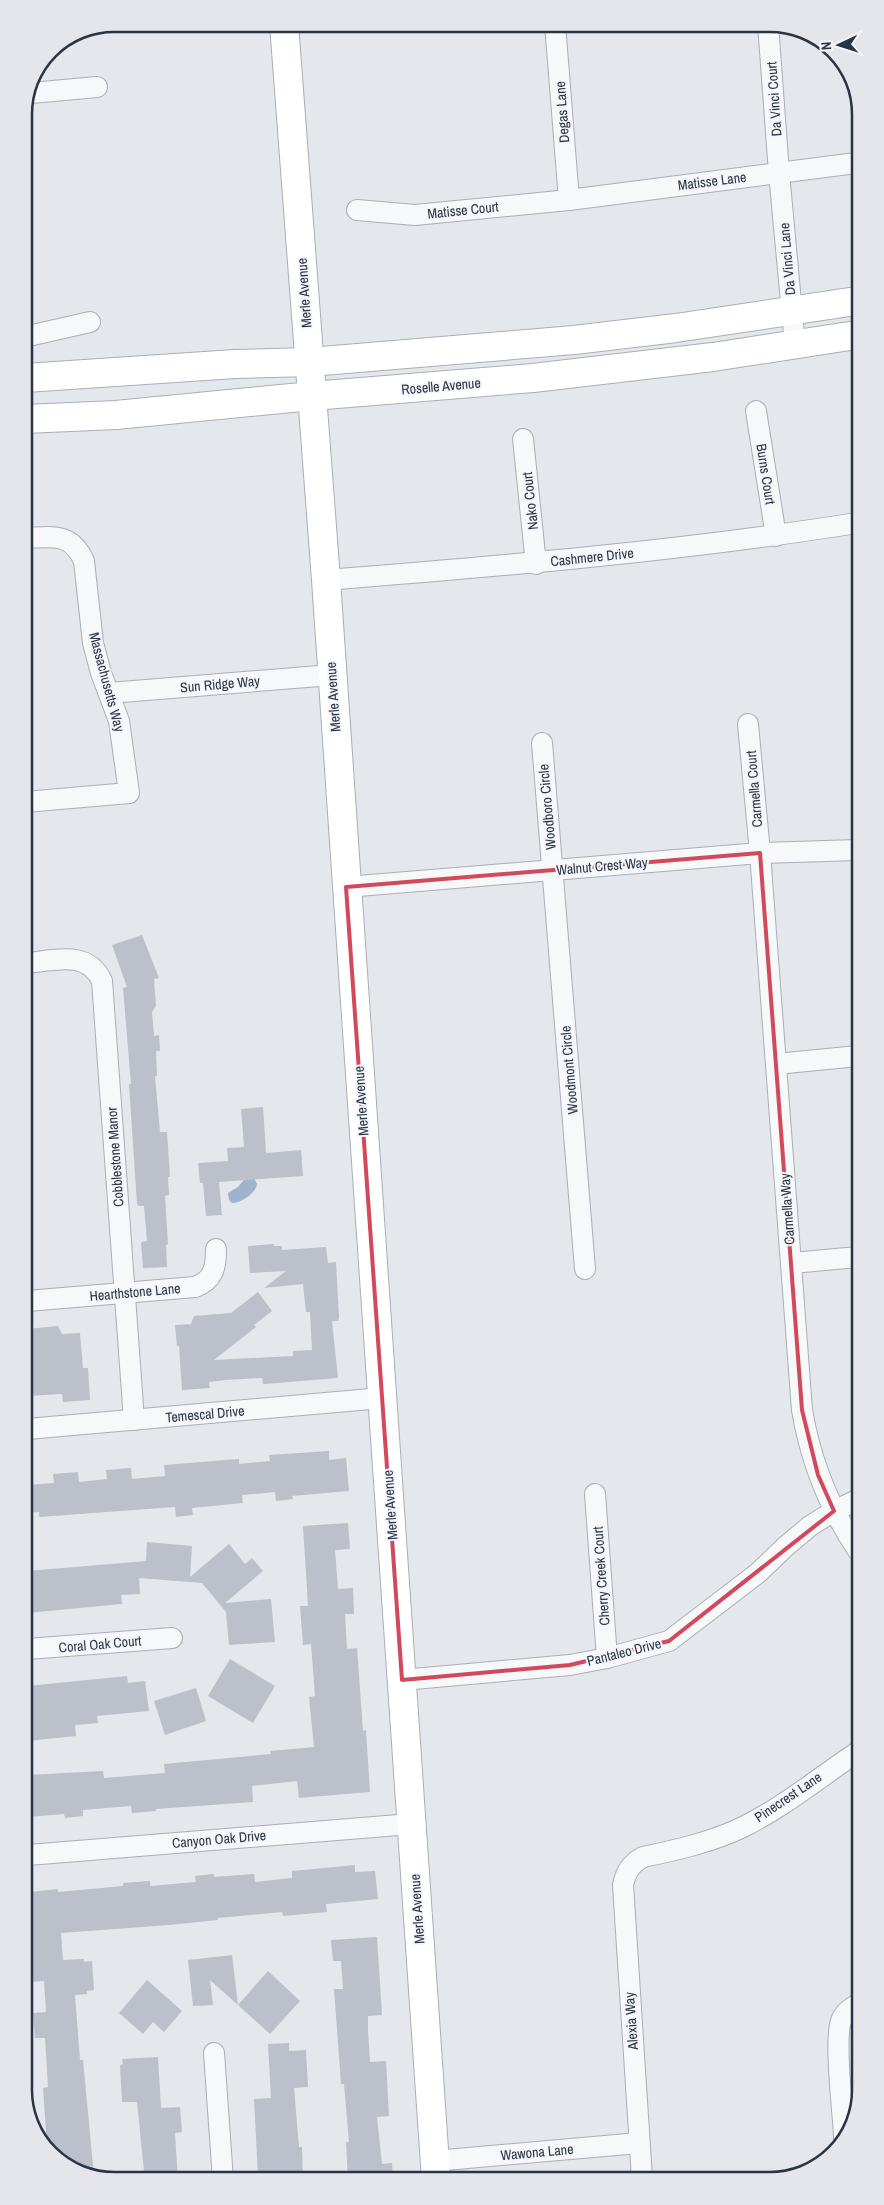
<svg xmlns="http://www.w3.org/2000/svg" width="884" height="2205" font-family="'Archivo Narrow',sans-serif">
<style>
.water{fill:#9fb4cc}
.building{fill:#bbc0ca}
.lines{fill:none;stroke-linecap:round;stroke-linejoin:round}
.street-casing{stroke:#a9aeb7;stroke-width:22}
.secondary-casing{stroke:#a9aeb7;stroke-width:30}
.street{stroke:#f7f8fa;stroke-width:20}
.secondary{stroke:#fff;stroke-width:28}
.marked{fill:none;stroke:#d1495b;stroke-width:4;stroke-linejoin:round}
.labels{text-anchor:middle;stroke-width:4;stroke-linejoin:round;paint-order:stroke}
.street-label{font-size:14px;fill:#2b3445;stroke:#f4f6f9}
.rim{fill:none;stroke:#2b3445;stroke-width:2.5}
</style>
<rect width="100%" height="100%" fill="#e4e7ec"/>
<path class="water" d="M247 1176 254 1178 257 1184C256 1193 241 1203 232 1203L229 1200 228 1193 238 1187Z"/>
<g class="building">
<path d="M142 935 159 978 154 979 156 1006 152 1012 154 1036 159 1035 160 1051H156L157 1076H155L160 1132H167L170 1177H168L169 1195 165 1196 168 1244 166 1245 167 1267 143 1268 141 1242 147 1241 144 1206H139L137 1204 129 1084H131L123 988 127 987 112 945Z"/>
<path d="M263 1107 266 1153 301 1150 303 1176 219 1182 222 1215 206 1216 203 1183H200L198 1163 228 1161 227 1148 244 1147 241 1109Z"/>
<path d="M274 1244V1246H282V1250L326 1247 328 1263 336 1262 339 1317 338 1321H332L338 1378 265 1384H263L262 1378 225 1380 209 1382 210 1388 182 1390 179 1346H177L175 1325 191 1324 194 1316 231 1313 258 1292 272 1311 254 1325 256 1327 214 1360 293 1356V1351L312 1350 310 1312H306L303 1284 264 1288 286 1271 250 1273 248 1246Z"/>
<path d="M58 1326 62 1334 80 1333 83 1368H88L90 1400 63 1402 62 1394 27 1396V1329Z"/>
<path d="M329 1451V1460L346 1458 349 1491 292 1496 293 1499 276 1501 275 1492 242 1495 243 1503 192 1508 193 1515 176 1517 175 1507 39 1517V1512L27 1513V1485L54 1483 53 1474 78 1472 79 1482 107 1479 106 1470 131 1468 132 1479 165 1476 164 1465 239 1459V1464L270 1461 269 1455Z"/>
<path d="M348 1523 350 1549 335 1550 338 1589 353 1588 354 1614H345L347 1649 357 1648 363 1731 366 1730 370 1792 299 1798 297 1781 252 1786 253 1802 156 1809V1811L132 1813 131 1806 83 1810V1816L65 1818 64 1814 28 1817V1775L103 1771 104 1778 165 1773 164 1764 271 1754 270 1751 314 1747 309 1697 315 1696 311 1644 303 1645 300 1606H308L303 1526Z"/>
<path d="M147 1542 192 1546 190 1577 229 1544 245 1564 252 1558 263 1571 225 1603 271 1599 275 1642 229 1645 226 1612 202 1583 139 1578 140 1594 121 1595 122 1604 27 1613V1571L146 1561Z"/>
<path d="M230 1659 275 1686 253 1723 208 1696Z"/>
<path d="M127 1676 128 1683 145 1681 149 1711 97 1716 98 1723 75 1725 76 1736 28 1741 27 1686Z"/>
<path d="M196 1688 206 1721 165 1735 154 1701Z"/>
<path d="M355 1865V1872L375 1871 378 1899 326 1904 327 1912 283 1916 282 1912 218 1918V1920L169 1925 61 1933 63 1960 84 1959V1962L92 1961 94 1990 87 1991V1994L75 1995 80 2060H83L94 2176 59 2162 47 2145 43 2088 48 2087 45 2038H35L33 2013 46 2012 44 1981 28 1982V1909L32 1908 30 1892 58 1889V1892L123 1886V1883L150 1881V1886L196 1882 195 1876 214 1874V1877L254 1874 255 1882 292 1878V1871Z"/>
<path d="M377 1937 382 2015 368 2016V2031L370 2062 386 2061 389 2116 377 2117 382 2164 392 2163 393 2179H348L346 2142H349L344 2084H341L334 1989H343L341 1961H333L331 1940Z"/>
<path d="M232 1955 238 2005 210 1980 213 2005 193 2006 188 1960Z"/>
<path d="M268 1971 300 2001 270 2034 238 2005Z"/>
<path d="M147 1980 182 2011 164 2032 153 2022 143 2034 119 2013Z"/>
<path d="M289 2043V2051L306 2050 308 2087 294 2088 299 2147H302L303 2180H272V2177H258L254 2099 271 2098 268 2044Z"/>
<path d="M158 2057 161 2108 180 2107 182 2132 175 2133 178 2181H145L137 2102H122L120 2065 123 2064 122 2059Z"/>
</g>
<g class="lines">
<defs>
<g id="street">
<path d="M555 24 569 200"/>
<path d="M768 24 779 173 795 345"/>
<path d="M31 93 97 87"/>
<path d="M357 210 415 215 569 200 856 163"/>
<path d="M24 337 90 322"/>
<path d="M756 411 776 536"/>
<path d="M523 439 536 564"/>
<path d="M25 538C52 537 71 532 84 561L93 643 101 673 119 721 129 793 25 802"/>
<path d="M326 580C503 566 680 551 857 523"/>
<path d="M109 693 332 675"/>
<path d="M748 724 760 853 802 1410C811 1463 829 1508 859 1552"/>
<path d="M542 743 585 1269"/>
<path d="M346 887 760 853 857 850"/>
<path d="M26 963C55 961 87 949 102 981L134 1420"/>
<path d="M776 1064 858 1056"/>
<path d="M792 1263 858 1257"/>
<path d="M27 1301 195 1287C214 1280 216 1267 216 1249"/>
<path d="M27 1429 382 1398"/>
<path d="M595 1494 607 1658"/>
<path d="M27 1649 172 1638"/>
<path d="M402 1680 570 1665 607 1658 669 1641 758 1573 785 1547 810 1526 834 1511 859 1499"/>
<path d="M28 1855 411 1824"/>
<path d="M214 2053 223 2180"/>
<path d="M844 2137C843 2112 834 2041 841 2021 844 2012 852 2007 860 2003"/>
<path d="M434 2161 639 2143"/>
<path d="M642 2178 623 1885C626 1871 631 1864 643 1857 677 1850 712 1842 743 1827 784 1807 821 1776 859 1751"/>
</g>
<g id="secondary">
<path d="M284 24 326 580 436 2179"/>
<path d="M25 378 235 364 310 362 574 340 676 328 856 301"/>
<path d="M25 419 116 415 312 396 533 378 713 357 856 335"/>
</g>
</defs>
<use href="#street" class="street-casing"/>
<use href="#secondary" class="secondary-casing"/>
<use href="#street" class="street"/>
<use href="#secondary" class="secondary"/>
</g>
<path class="marked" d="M760 853 802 1410 818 1475 834 1511 669 1641 570 1665 402 1680 346 887Z"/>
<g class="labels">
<g class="street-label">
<text transform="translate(774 99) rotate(-94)" y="5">Da Vinci Court</text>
<text transform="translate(562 112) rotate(-94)" y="5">Degas Lane</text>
<text transform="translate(712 181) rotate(-7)" y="5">Matisse Lane</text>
<text transform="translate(463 210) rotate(-6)" y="5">Matisse Court</text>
<text transform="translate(787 259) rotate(-95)" y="5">Da Vinci Lane</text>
<text transform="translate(304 293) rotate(-94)" y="5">Merle Avenue</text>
<text transform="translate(441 386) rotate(-5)" y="5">Roselle Avenue</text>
<text transform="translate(766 474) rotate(81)" y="5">Burns Court</text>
<text transform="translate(530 501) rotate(-96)" y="5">Nako Court</text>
<text transform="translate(592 557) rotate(-6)" y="5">Cashmere Drive</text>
<text transform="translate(107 682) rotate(75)" y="5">Massachusetts Way</text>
<text transform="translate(220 684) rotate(-5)" y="5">Sun Ridge Way</text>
<text transform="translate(333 697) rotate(-94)" y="5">Merle Avenue</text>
<text transform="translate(754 789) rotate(-95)" y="5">Carmella Court</text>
<text transform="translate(547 807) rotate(-95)" y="5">Woodboro Circle</text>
<text transform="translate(602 866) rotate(-5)" y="5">Walnut Crest Way</text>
<text transform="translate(569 1070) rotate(-95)" y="5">Woodmont Circle</text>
<text transform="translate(361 1101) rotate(-94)" y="5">Merle Avenue</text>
<text transform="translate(115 1157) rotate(-94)" y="5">Cobblestone Manor</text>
<text transform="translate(787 1209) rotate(-94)" y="5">Carmella Way</text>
<text transform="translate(135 1292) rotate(-5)" y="5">Hearthstone Lane</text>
<text transform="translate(205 1414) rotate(-5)" y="5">Temescal Drive</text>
<text transform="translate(390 1505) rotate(-94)" y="5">Merle Avenue</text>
<text transform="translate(601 1576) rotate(-94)" y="5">Cherry Creek Court</text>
<text transform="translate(100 1644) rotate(-5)" y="5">Coral Oak Court</text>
<text transform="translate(624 1652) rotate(-14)" y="5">Pantaleo Drive</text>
<text transform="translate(788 1797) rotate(-34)" y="5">Pinecrest Lane</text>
<text transform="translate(219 1839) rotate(-5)" y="5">Canyon Oak Drive</text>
<text transform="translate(417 1909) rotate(-94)" y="5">Merle Avenue</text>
<text transform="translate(631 2021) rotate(-94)" y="5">Alexia Way</text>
<text transform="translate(537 2152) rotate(-5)" y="5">Wawona Lane</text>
</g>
</g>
<path d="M0 0H884V2205H0ZM114 32H770A82 82 0 0 1 852 114V2090A82 82 0 0 1 770 2172H114A82 82 0 0 1 32 2090V114A82 82 0 0 1 114 32Z" fill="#e4e6eb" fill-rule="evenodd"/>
<path class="rim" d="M114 32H770A82 82 0 0 1 852 114V2090A82 82 0 0 1 770 2172H114A82 82 0 0 1 32 2090V114A82 82 0 0 1 114 32Z"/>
<g transform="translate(839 45) rotate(266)" stroke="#f4f6f9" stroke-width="4" paint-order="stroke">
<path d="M0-4L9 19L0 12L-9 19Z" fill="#2b3445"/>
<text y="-8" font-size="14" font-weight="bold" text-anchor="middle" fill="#2b3445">N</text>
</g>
</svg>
